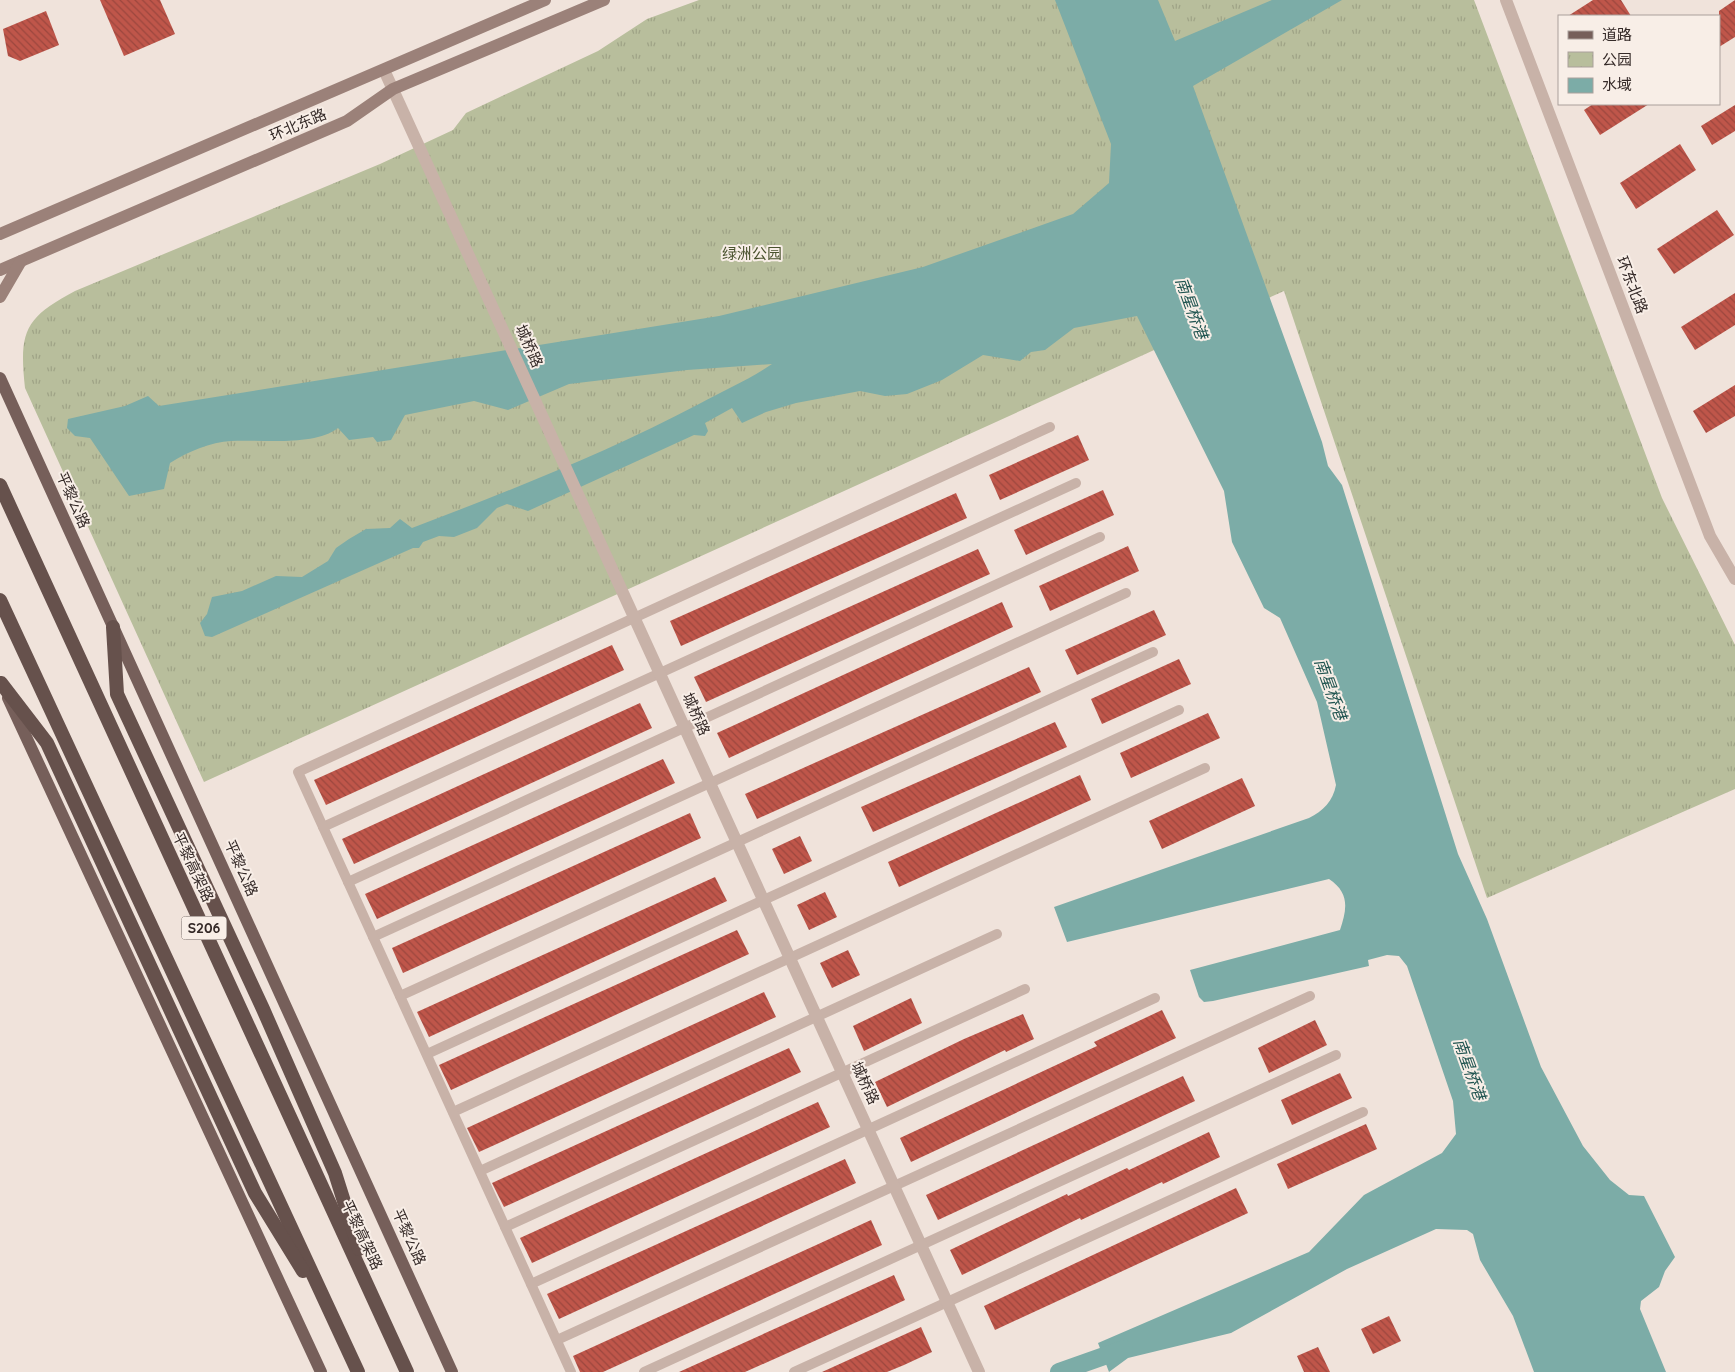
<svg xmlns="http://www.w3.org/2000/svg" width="1735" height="1372" font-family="Quicksand,'Noto Sans SC',sans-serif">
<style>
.park{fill:url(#park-tufts)}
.water{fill:#7caca7}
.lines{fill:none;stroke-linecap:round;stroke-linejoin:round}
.canal{stroke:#7caca7;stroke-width:18}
.building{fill:url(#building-back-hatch)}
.service{stroke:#c8b2a8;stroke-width:10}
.minor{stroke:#c8b2a8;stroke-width:12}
.secondary{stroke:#9b8179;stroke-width:12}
.primary{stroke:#765f5a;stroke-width:12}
.trunk{stroke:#66514c;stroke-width:14}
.labels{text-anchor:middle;stroke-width:4;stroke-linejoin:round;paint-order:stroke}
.shield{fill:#f8eee7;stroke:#706561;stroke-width:1}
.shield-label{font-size:14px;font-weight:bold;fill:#352a28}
.street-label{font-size:15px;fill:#352a28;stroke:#f8eee7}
.park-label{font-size:15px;fill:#49522d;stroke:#f8eee7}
.water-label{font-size:16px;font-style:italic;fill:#205450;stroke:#f8eee7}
</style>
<defs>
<pattern id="park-tufts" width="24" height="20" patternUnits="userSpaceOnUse" patternTransform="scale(1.25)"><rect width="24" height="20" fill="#b8be9c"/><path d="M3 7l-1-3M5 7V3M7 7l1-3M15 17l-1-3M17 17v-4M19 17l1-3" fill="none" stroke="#9fa386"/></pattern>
<pattern id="building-back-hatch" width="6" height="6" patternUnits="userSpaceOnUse" patternTransform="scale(1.25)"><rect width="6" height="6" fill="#bf564a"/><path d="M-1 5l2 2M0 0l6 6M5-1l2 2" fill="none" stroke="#9c473e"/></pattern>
</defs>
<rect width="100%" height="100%" fill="#f0e3db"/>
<path class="park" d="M699 0H1474L1662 498 1735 645V789L1487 898 1284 291 204 782 25 388C19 332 24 318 75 291L380 164 453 130 466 113 598 51 647 19Z"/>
<path class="water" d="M1055 0H1158L1175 41 1272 0H1342L1193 86 1322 442 1328 466 1342 485 1458 854 1487 919 1541 1067 1583 1146 1610 1180 1629 1195 1644 1196 1675 1257 1665 1271 1659 1287 1641 1301 1640 1309 1666 1372H1534L1513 1316 1480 1260 1473 1234 1467 1230 1436 1229 1347 1269 1231 1333 1128 1358 1109 1372 1098 1343 1309 1252 1364 1195 1442 1153 1456 1134 1453 1101 1407 966 1399 956 1387 955 1368 960 1369 966 1213 1001 1204 1002 1199 997 1190 970 1340 930C1347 909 1350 893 1329 879L1067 942 1054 907 1309 818C1323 811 1333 801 1336 785L1317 702 1280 618 1264 608 1232 542 1224 491 1137 316 1074 328 1045 350 1031 352 1020 361 983 355 942 380 907 394 885 396 860 391 796 403 766 412 742 423 732 408 705 423 708 431 705 436 694 435 528 511 507 504 497 508 477 528 454 537 439 536 423 542 419 548H413L212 637 205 636 200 623 207 614 212 597 242 591 276 576 302 577 328 561 336 548 349 539 366 529 390 528 400 519 412 528C509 491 606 453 699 404 723 391 750 379 772 364L687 370 569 384 508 410 474 401 405 415 391 440 377 442 373 437 349 440 338 428C313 447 262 439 231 441 211 442 187 452 170 463L164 489 129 496 90 438 75 436 67 428 68 419 125 406 148 396 159 406 719 316 923 267 1073 214 1109 183 1111 144Z"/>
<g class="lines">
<path class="canal" d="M1059 1372 1124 1349"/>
</g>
<g class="building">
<path d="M100 0H160L175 34 124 56Z"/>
<path d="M1593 0H1621L1631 16H1568Z"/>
<path d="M1735 0V37L1719 47V11Z"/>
<path d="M46 11 59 45 20 61 8 56 3 29Z"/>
<path d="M1593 104H1649L1600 135 1584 110Z"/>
<path d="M1735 105V131L1712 145 1701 126Z"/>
<path d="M1680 144 1696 170 1636 209 1620 183Z"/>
<path d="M1717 210 1734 235 1674 274 1657 249Z"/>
<path d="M1735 293V325L1695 350 1681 327Z"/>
<path d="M1735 385V416L1706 433 1693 411Z"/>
<path d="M1078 435 1089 460 1000 500 989 475Z"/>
<path d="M1103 490 1114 515 1026 555 1014 530Z"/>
<path d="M956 493 967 518 681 646 670 621Z"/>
<path d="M1128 546 1139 571 1050 611 1039 586Z"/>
<path d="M978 549 990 574 706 702 694 677Z"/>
<path d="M1002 602 1013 627 729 758 717 733Z"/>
<path d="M1154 610 1166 635 1077 675 1065 650Z"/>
<path d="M612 645 624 670 326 805 314 780Z"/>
<path d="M1179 659 1191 684 1102 724 1091 699Z"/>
<path d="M1029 667 1041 692 757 819 745 794Z"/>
<path d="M640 703 652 728 354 864 342 839Z"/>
<path d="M1208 713 1220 738 1131 778 1120 753Z"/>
<path d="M1055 722 1067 747 873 832 861 807Z"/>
<path d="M663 759 675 783 377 919 365 894Z"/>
<path d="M1080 775 1091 800 899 887 888 862Z"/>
<path d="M1242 778 1255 806 1162 849 1149 821Z"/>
<path d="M690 813 701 838 403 973 392 948Z"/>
<path d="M800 836 812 861 784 874 772 849Z"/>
<path d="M715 877 727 901 429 1037 417 1012Z"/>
<path d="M825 892 837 917 809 930 797 905Z"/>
<path d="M737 930 749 954 451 1090 439 1065Z"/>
<path d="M848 950 860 975 832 988 820 963Z"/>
<path d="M764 992 776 1017 479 1152 467 1128Z"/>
<path d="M911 998 922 1023 864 1051 853 1026Z"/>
<path d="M1162 1010 1176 1038 911 1162 900 1138 1097 1046 1094 1042Z"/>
<path d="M1023 1014 1034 1039 1006 1052 1005 1050 887 1107 875 1082 964 1039Z"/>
<path d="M1315 1020 1327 1045 1269 1073 1258 1048Z"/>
<path d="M789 1048 801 1072 504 1207 492 1183Z"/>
<path d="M1340 1073 1352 1098 1292 1125 1281 1100Z"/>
<path d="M1183 1076 1195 1101 938 1220 926 1195Z"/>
<path d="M818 1102 830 1127 532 1263 520 1238Z"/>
<path d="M1366 1124 1377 1149 1288 1189 1277 1164Z"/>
<path d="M1209 1132 1220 1157 1163 1184 1162 1182 1081 1220 1080 1218 962 1275 950 1250 1067 1194 1068 1196 1127 1168 1129 1170Z"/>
<path d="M845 1159 856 1183 559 1319 547 1294Z"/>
<path d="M1236 1188 1248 1213 995 1330 984 1306Z"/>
<path d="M871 1220 882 1245 603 1372H580L573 1356Z"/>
<path d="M894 1275 905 1300 877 1313 745 1372H679Z"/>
<path d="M1389 1316 1401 1341 1373 1354 1361 1329Z"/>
<path d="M921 1327 932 1352 904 1365 887 1372H822Z"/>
<path d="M1318 1347 1330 1372H1304L1297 1356Z"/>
</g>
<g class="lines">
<g class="service">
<path d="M323 827 1076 483"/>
<path d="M348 882 1100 537"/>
<path d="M373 937 1126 593"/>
<path d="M400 996 1153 652"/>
<path d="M427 1054 1179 710"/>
<path d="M453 1112 1205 768"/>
<path d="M480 1171 997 934"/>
<path d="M505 1227 1025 989"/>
<path d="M531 1284 1155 998"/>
<path d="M557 1340 1310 996"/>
<path d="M571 1372 298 772 1050 427"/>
<path d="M644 1372 1336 1055"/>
<path d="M794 1372 1363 1112"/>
</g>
<g class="minor">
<path d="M1506 0 1710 536 1735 579"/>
<path d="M384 70 979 1372"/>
</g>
<g class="secondary">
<path d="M0 234 545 0"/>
<path d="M0 270 347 121 393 89 604 0"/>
<path d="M0 297 21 261"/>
</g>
<g class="primary">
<path d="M0 378 452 1372"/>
<path d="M8 698 321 1372"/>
</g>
<g class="trunk">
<path d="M0 485 407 1372"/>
<path d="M0 600 358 1372"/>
<path d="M113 627 117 694 263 1009 335 1173 359 1249"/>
<path d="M1 683 47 743 255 1193 303 1271"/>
</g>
</g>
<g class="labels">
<rect class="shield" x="181.5" y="916.5" width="45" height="23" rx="4"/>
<g class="shield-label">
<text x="204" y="933">S206</text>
</g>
<g class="street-label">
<text transform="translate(298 125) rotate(-23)" y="5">环北东路</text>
<text transform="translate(1632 285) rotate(69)" y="5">环东北路</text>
<text transform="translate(529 346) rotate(66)" y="5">城桥路</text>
<text transform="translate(73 500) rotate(66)" y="5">平黎公路</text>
<text transform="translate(696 714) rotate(66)" y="5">城桥路</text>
<text transform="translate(193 867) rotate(65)" y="5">平黎高架路</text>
<text transform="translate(241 868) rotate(66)" y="5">平黎公路</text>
<text transform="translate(865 1083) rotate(65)" y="5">城桥路</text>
<text transform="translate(362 1235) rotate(65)" y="5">平黎高架路</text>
<text transform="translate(409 1237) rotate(66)" y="5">平黎公路</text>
</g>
<g class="park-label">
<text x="752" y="259">绿洲公园</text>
</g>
<g class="water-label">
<text transform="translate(1192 308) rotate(70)" y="6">南星桥港</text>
<text transform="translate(1331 689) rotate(70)" y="6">南星桥港</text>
<text transform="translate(1470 1069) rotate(70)" y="6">南星桥港</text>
</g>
</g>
<rect x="1558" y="15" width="162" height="90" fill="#f8eee7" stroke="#aaa09b"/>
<rect x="1568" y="31" width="25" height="8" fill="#765f5a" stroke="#aaa09b"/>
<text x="1602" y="40" font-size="15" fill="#352a28">道路</text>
<rect x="1568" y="52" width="25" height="15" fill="url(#park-tufts)" stroke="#aaa09b"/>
<text x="1602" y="65" font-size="15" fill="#352a28">公园</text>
<rect x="1568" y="78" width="25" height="15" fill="#7caca7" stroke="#aaa09b"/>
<text x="1602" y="90" font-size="15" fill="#352a28">水域</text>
</svg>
